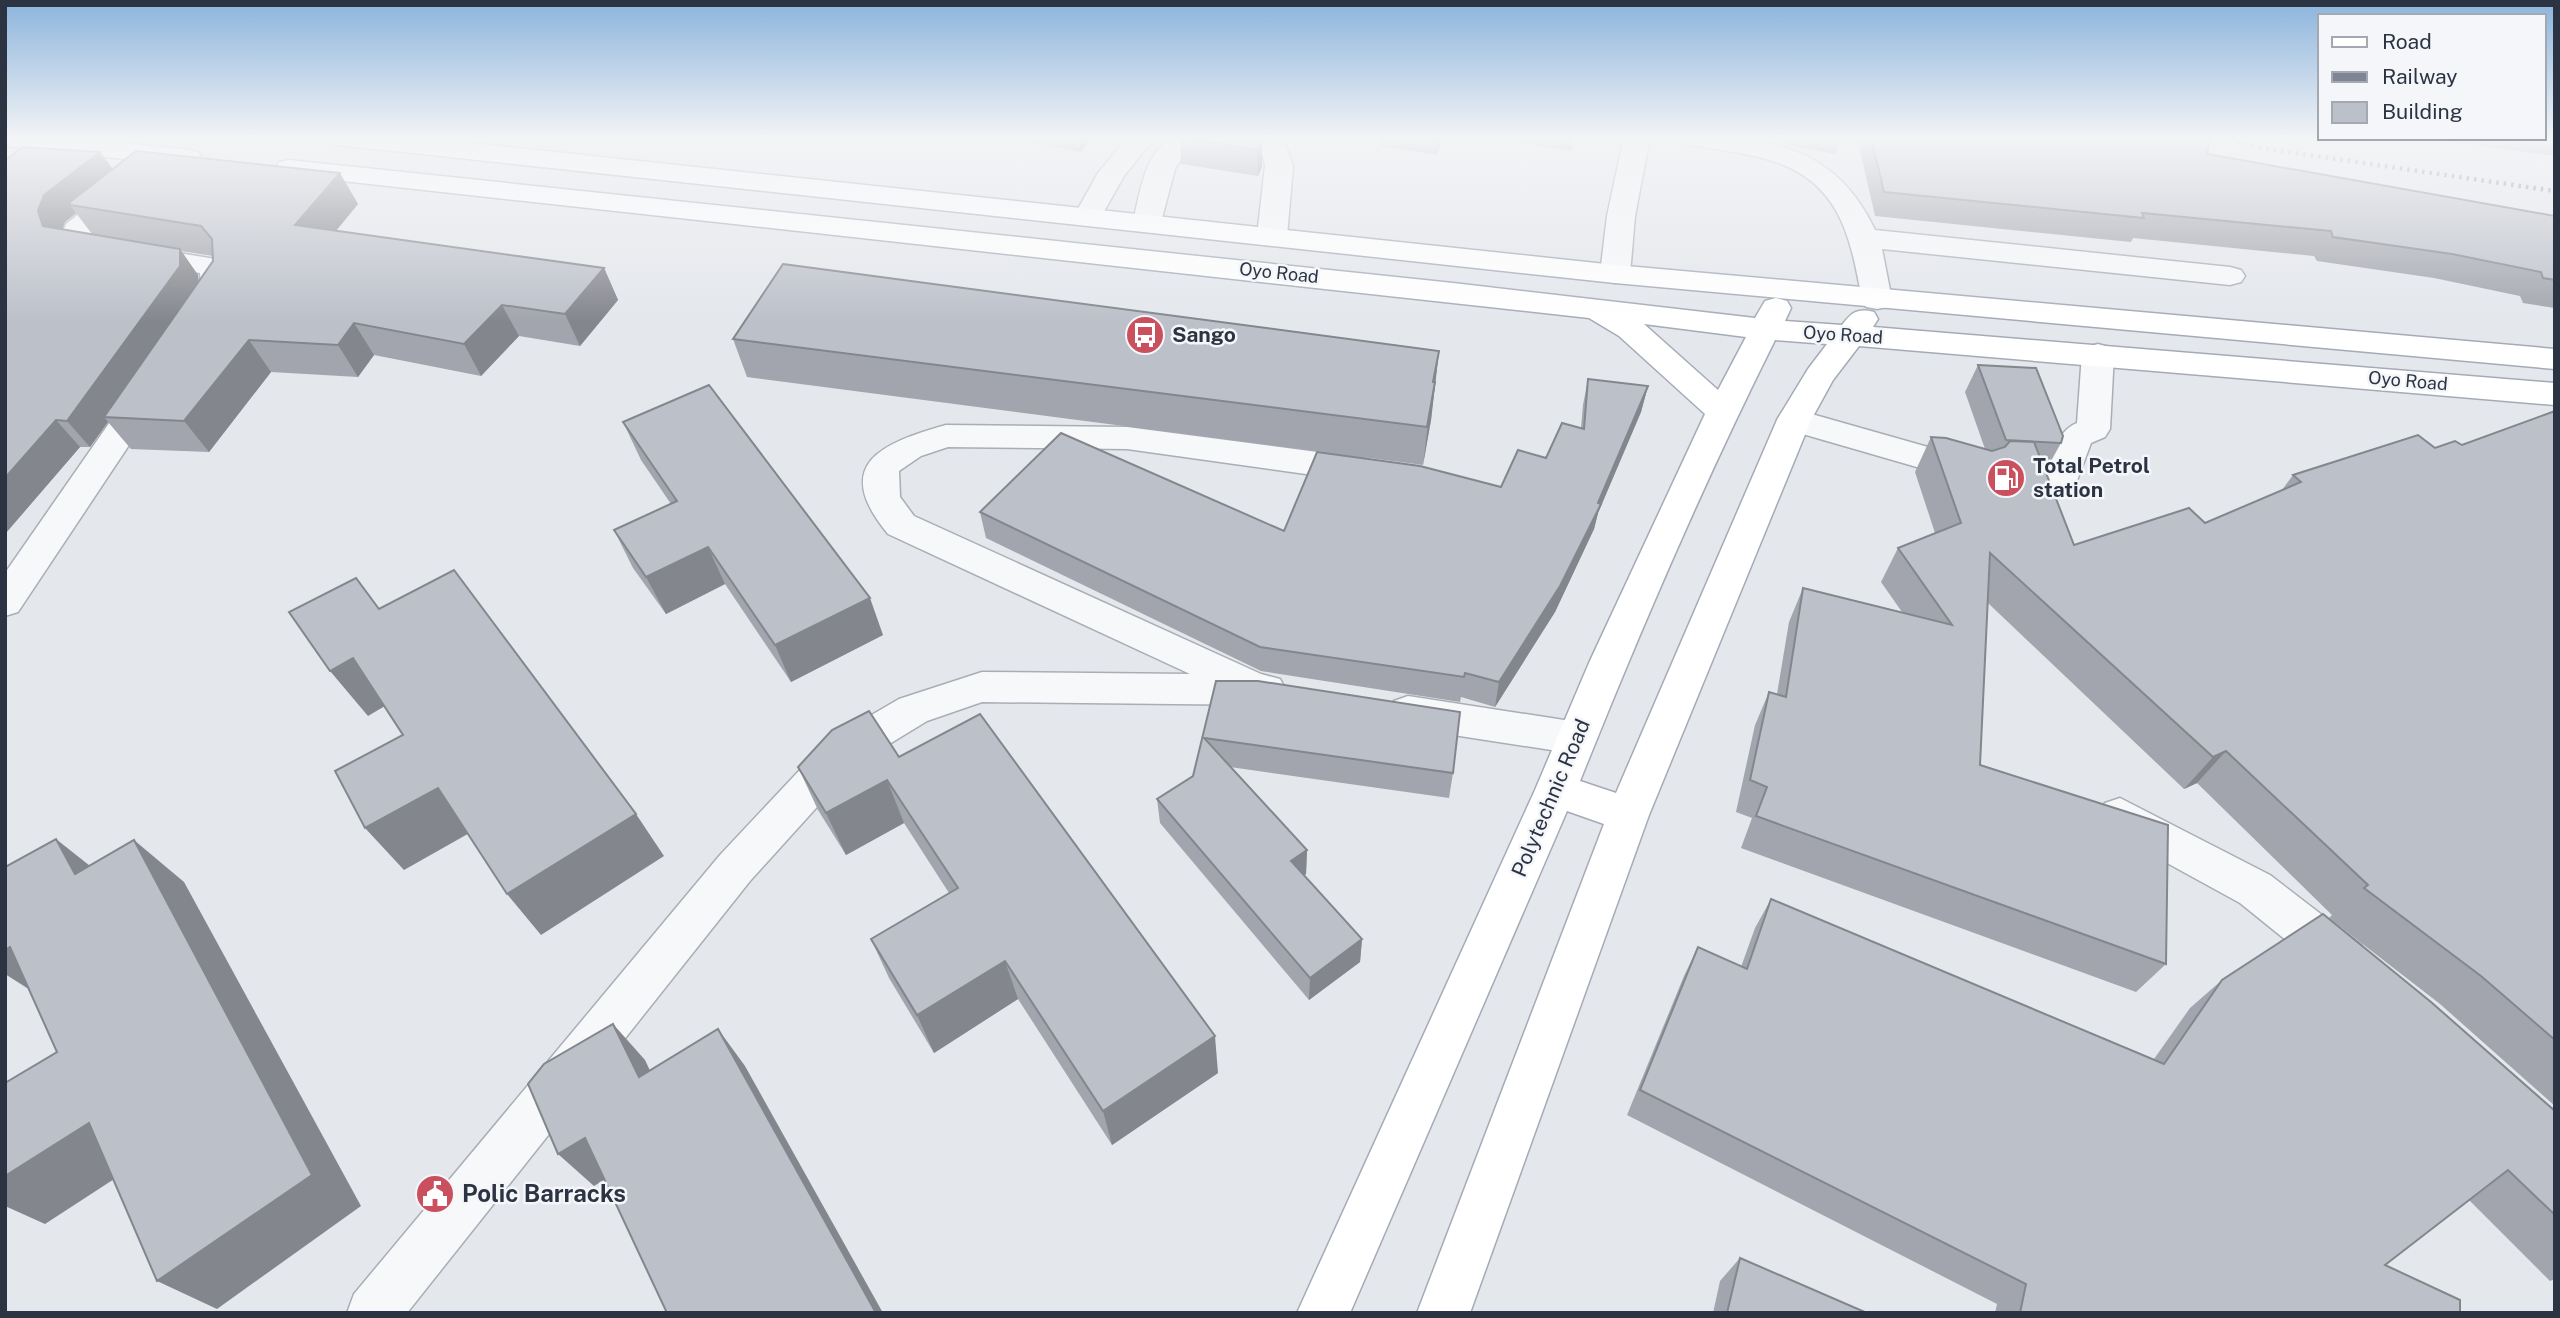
<svg xmlns="http://www.w3.org/2000/svg" width="2560" height="1318" font-family="'Public Sans',sans-serif">
<style>
.lines{fill:none;stroke-linecap:round;stroke-linejoin:round}
.minor-casing{stroke:#a9aeb6;stroke-width:3}
.major-casing{stroke:#a4abb7;stroke-width:3}
.minor{fill:#f7f8fa;fill-rule:evenodd}
.major{fill:#fff;fill-rule:evenodd}
.rail{stroke:#7e8695;stroke-width:4.5;stroke-dasharray:2.5 5;stroke-linecap:butt}
.wall{fill:#a2a5ad;fill-rule:evenodd}
.shaded-wall{fill:#84868d}
.building{fill:#bcc0c9;stroke:#84868d;stroke-width:2}
.labels{text-anchor:middle;stroke-width:5;stroke-linejoin:round;paint-order:stroke}
.far-street-label{font-size:18px;fill:#2c3444;stroke:#f4f6f9}
.poi-label{font-size:21px;font-weight:bold;fill:#2c3444;stroke:#f4f6f9;text-anchor:start}
.street-label{font-size:21px;fill:#2c3444;stroke:#f4f6f9}
.near-poi-label{font-size:24px;font-weight:bold;fill:#2c3444;stroke:#f4f6f9;text-anchor:start}
</style>
<rect width="100%" height="100%" fill="#e4e7ec"/>
<g class="lines">
<defs>
<g id="minor">
<path d="M1128 137H1155L1124 176 1098 222 1088 225 1078 222 1074 216 1098 173Z"/>
<path d="M1174 137H1260L1286 146 1293 166 1287 236 1282 242 1272 245 1262 242 1257 236 1265 166 1263 156C1243 146 1206 143 1185 153L1175 169 1161 222 1157 228 1147 231 1137 228 1133 222C1140 193 1144 152 1174 137Z"/>
<path d="M1624 137H1650L1635 216 1630 274 1626 280 1615 283 1604 280 1600 274 1607 216Z"/>
<path d="M1679 137C1766 137 1834 143 1875 230L2230 267 2241 270 2245 276 2241 282 2230 285 1882 249 1892 300 1888 307 1877 309 1866 307 1862 300C1850 232 1838 177 1762 158 1736 151 1709 149 1682 143Z"/>
<path d="M124 184 134 186 138 192 91 232V239L222 260C237 282 230 296 216 317L205 320 194 317 190 310 201 288 200 273 76 254 66 251C59 242 61 232 67 223L114 186Z"/>
<path d="M2098 344 2109 347 2114 354 2110 429 2105 437 2091 443 2075 486 2063 490 2051 486 2046 478C2053 457 2055 432 2077 423L2082 354 2087 347Z"/>
<path d="M149 380 161 383 165 391 18 612 5 616V573L137 383Z"/>
<path d="M1794 409 1984 463 1989 471 1984 479 1972 483 1782 428 1777 420 1782 412Z"/>
<path d="M946 425 1127 427 1363 458 1375 462 1380 470 1375 478 1363 482 1127 449 948 447 921 456 899 471 900 497 914 516 1261 674 1280 679 1286 690 1280 701 1266 705 982 702 927 721 855 765 750 881 407 1313H347L354 1294 720 855 827 741 899 699 982 672 1190 674 888 534C830 464 882 443 946 425Z"/>
<path d="M1408 696 1577 722 1591 726 1597 738 1591 750 1577 754 1408 728 1394 723 1388 712 1394 701Z"/>
<path d="M2120 798 2270 875 2361 945 2368 960 2361 975 2345 981 2329 975 2240 903 2105 829 2099 816 2105 803Z"/>
</g>
<g id="major">
<path d="M5 137H71L188 150 198 152 202 158 198 164 188 166 5 146Z"/>
<path d="M325 137H415L1615 265 2555 349V369L1615 283 338 145 328 143Z"/>
<path d="M289 160 1453 283 1755 318 1765 301 1776 298 1787 301 1791 308 1785 321 1842 325C1852 312 1857 308 1874 312L1878 319 1873 327 2555 383V405L1859 346 1833 380 1811 420 1649 815 1470 1313H1417L1604 824 1567 811 1350 1313H1297L1535 790 1589 663 1705 414 1619 336 1589 318 279 174 275 168 279 162ZM1644 324 1746 337 1718 390ZM1775 340 1827 344 1808 369 1777 420 1616 793 1580 781C1640 631 1703 484 1775 340Z"/>
</g>
</defs>
<use href="#minor" class="minor-casing"/>
<use href="#major" class="major-casing"/>
<use href="#minor" class="minor"/>
<use href="#major" class="major"/>
<path class="rail" d="M2215 137 2268 149 2555 191"/>
</g>
<g class="wall">
<path d="M1000 137H1092L1081 152Z"/>
<path d="M1180 137H1261L1262 167 1258 176 1181 164Z"/>
<path d="M1380 137H1443L1437 155 1380 146Z"/>
<path d="M1483 137H1573L1571 151Z"/>
<path d="M1787 137H1842L1836 154 1786 145Z"/>
<path d="M1857 137H2186L2207 154 2555 216V308L2523 303 2520 296 2434 278 2317 261 2314 256 2133 238 2131 242 1875 216Z"/>
<path d="M2544 137H2555V156L2425 138H2544Z"/>
<path d="M100 152 113 169 358 204 336 231 604 268 618 300 580 346 519 336 481 376 374 355 358 377 271 372 209 452 131 449 108 422 90 447H80L5 534V161ZM76 213 92 234 62 229 65 222ZM181 251 213 256V261L199 281 198 275Z"/>
<path d="M733 339 1439 351 1431 420 1423 465 747 377Z"/>
<path d="M1978 365 2061 443 2046 470H2044L2074 545 2205 523 2282 490 2293 475 2435 448 2462 445 2555 411V1106L2440 1004 2329 918 2332 915 2197 783 2184 789 1988 603 1980 765 2166 964 2136 992 1741 848 1752 818 1736 812 1755 725 1769 692 1777 694 1789 622 1803 588 1902 612 1881 582 1898 548 1935 533 1915 472 1931 437 1985 449 1965 392Z"/>
<path d="M1588 379 1648 386 1641 412 1598 513 1594 529 1555 612 1495 707 1461 697 1460 702 1261 671 986 538 980 512 1284 531 1501 487 1546 458 1581 428 1583 405Z"/>
<path d="M623 422 883 635 791 682 725 584 666 614 633 568 614 530 671 504 641 460Z"/>
<path d="M1216 681 1453 773 1449 798 1230 767 1307 850 1306 874 1304 875 1362 939 1360 962 1309 1000 1160 823 1157 799 1193 776Z"/>
<path d="M899 757 1218 1073 1112 1145 1018 999 934 1053 889 978 871 939 949 893 904 823 846 855 818 810 798 767Z"/>
<path d="M1771 899 2154 1059 2190 1008 2222 980 2555 1111V1279L2550 1281 2469 1200 2385 1265 2460 1313H1995L1997 1304 1627 1115 1684 976 1698 947 1741 967 1755 928Z"/>
<path d="M1740 1258 1867 1313H1713L1720 1281Z"/>
</g>
<g class="shaded-wall">
<path d="M1079 137H1092L1081 152Z"/>
<path d="M1439 137H1443L1437 155Z"/>
<path d="M1262 141V167L1258 176 1257 150Z"/>
<path d="M100 152 119 178 70 205 76 213 65 222 59 237 43 226 38 211 44 195Z"/>
<path d="M340 173 358 204 315 256 295 225Z"/>
<path d="M180 249 198 275 199 292 104 417 108 422 90 447 67 421Z"/>
<path d="M604 268 618 300 580 346 565 314Z"/>
<path d="M502 305 519 336 481 376 464 344Z"/>
<path d="M354 323 374 355 358 377 338 345Z"/>
<path d="M249 340 271 372 209 452 184 421Z"/>
<path d="M1439 351 1431 420 1423 465 1433 382Z"/>
<path d="M1648 386 1641 412 1598 513 1594 529 1555 612 1495 707 1499 682 1598 503Z"/>
<path d="M56 420 80 447 5 534V478Z"/>
<path d="M708 547 725 584 666 614 646 577Z"/>
<path d="M870 598 883 635 791 682 775 645Z"/>
<path d="M353 658 390 703 368 716 330 671Z"/>
<path d="M2226 751 2197 783 2184 789 2213 757Z"/>
<path d="M887 780 904 823 846 855 826 813Z"/>
<path d="M438 788 473 831 404 870 365 828Z"/>
<path d="M636 814 664 856 541 935 507 894Z"/>
<path d="M56 839 109 881 75 874Z"/>
<path d="M134 840 184 882 361 1206 217 1309 157 1281Z"/>
<path d="M1307 850 1306 874 1291 884V861Z"/>
<path d="M1362 939 1360 962 1309 1000 1310 978Z"/>
<path d="M10 947 46 1000 5 974V950Z"/>
<path d="M1005 961 1018 999 934 1053 917 1015Z"/>
<path d="M613 1024 645 1060 670 1113 639 1077Z"/>
<path d="M718 1029 745 1066 883 1313H876Z"/>
<path d="M1215 1036 1218 1073 1112 1145 1103 1111Z"/>
<path d="M89 1123 148 1157 45 1224 5 1206V1176Z"/>
<path d="M585 1138 619 1171 594 1186 558 1154Z"/>
</g>
<g class="building">
<path d="M1180 137H1261L1262 141 1257 150Z"/>
<path d="M1871 137H2186L2210 139 2207 154 2555 216V280L2543 278 2541 272 2452 254 2333 237 2331 231 2142 213 2144 218 1884 192Z"/>
<path d="M22 147 100 152 44 195 38 211 43 226 180 249V266L67 421 56 420 5 478V161Z"/>
<path d="M136 151 340 173 295 225 604 268 565 314 502 305 464 344 354 323 338 345 249 340 184 421 104 417 213 261 212 239 201 226 70 205V202Z"/>
<path d="M783 264 1439 351 1433 382H1435L1427 427 733 339Z"/>
<path d="M1978 365 2036 368 2063 436 2061 443 2006 440Z"/>
<path d="M1588 379 1648 386 1598 503 1601 504 1560 586 1499 682 1465 673 1464 677 1260 647 980 512 1061 433 1284 531 1317 452 1420 466 1501 487 1518 450 1546 458 1562 423 1584 429Z"/>
<path d="M709 385 870 598 775 645 708 547 646 577 614 530 677 501 623 422Z"/>
<path d="M2555 411V1040L2481 976 2364 888 2368 885 2226 751 2213 757 1990 553 1980 765 2168 825 2166 964 1756 816 1767 787 1750 780 1769 692 1786 697 1803 588 1952 625 1898 548 1961 523 1931 437 1946 438 1992 451 2005 447 2010 441 2034 442 2074 545 2189 508 2205 523 2301 482 2293 475 2418 435 2435 448 2455 441 2462 445Z"/>
<path d="M454 570 636 814 507 894 438 788 365 828 335 771 403 735 353 658 330 671 289 612 356 578 379 609Z"/>
<path d="M1216 681H1258L1460 712 1453 773 1204 738 1307 850 1291 861 1362 939 1310 978 1157 799 1193 776Z"/>
<path d="M869 711 899 757 980 714 1215 1036 1103 1111 1005 961 917 1015 871 939 958 888 887 780 826 813 798 767 832 730Z"/>
<path d="M56 839 75 874 134 840 312 1175 157 1281 89 1123 5 1176V1083L57 1052 10 947 5 950V867Z"/>
<path d="M1771 899 2164 1064 2222 980 2323 914 2431 1002 2555 1111V1215L2508 1170 2385 1265 2460 1300V1313H2020L2026 1284 1640 1090 1698 947 1747 969Z"/>
<path d="M613 1024 639 1077 718 1029 876 1313H667L585 1138 558 1154 528 1084 544 1064Z"/>
<path d="M1740 1258 1867 1313H1727Z"/>
</g>
<linearGradient id="sky" x2="0" y2="1"><stop stop-color="#8bb4dc"/><stop offset="0.43" stop-color="#f3f4f6"/><stop offset="1" stop-color="#f3f4f6" stop-opacity="0"/></linearGradient>
<rect width="2560" height="322" fill="url(#sky)"/>
<defs>
<symbol id="bus-disc" viewBox="-11 -11 22 22"><circle r="9.5" fill="#ca505d" stroke="#f4f6f9"/><path d="M-5-6H5V4H4V6H2V4H-2V6H-4V4H-5ZM-3.5-4V0h7V-4ZM-3.5 1.2v1.5H-2V1.2ZM2 1.2v1.5H3.5V1.2Z" fill="#fff"/></symbol>
<symbol id="fuel-disc" viewBox="-11 -11 22 22"><circle r="9.5" fill="#ca505d" stroke="#f4f6f9"/><path d="M-5.5-6h7V0h2V4h1.3V-2.5L3-4.5l.8-.8L6-3V5H2.5V1h-1V6h-7ZM-4.2-4.7v3.2H.2V-4.7Z" fill="#fff"/></symbol>
<symbol id="civic-disc" viewBox="-11 -11 22 22"><circle r="9.5" fill="#ca505d" stroke="#f4f6f9"/><path d="M-.6-6.5H3V-4.5H.6V-3L4-1V1h2V6H-6V1h2V-1L-.6-3ZM-1.2 2.5V6h2.4V2.5Z" fill="#fff"/></symbol>
</defs>
<g fill-rule="evenodd">
<use href="#bus-disc" x="1123" y="313" width="44" height="44"/>
<use href="#fuel-disc" x="1984" y="456" width="44" height="44"/>
<use href="#civic-disc" x="413" y="1172" width="44" height="44"/>
</g>
<g class="labels">
<g class="far-street-label">
<text transform="translate(1279 273) rotate(6)" y="6">Oyo Road</text>
<text transform="translate(1843 335) rotate(4)" y="6">Oyo Road</text>
<text transform="translate(2408 381) rotate(5)" y="6">Oyo Road</text>
</g>
<g class="poi-label">
<text x="1172" y="342">Sango</text>
<text x="2033" y="473">Total Petrol<tspan x="2033" dy="24">station</tspan></text>
</g>
<g class="street-label">
<text transform="translate(1551 798) rotate(-67)" y="7">Polytechnic Road</text>
</g>
<g class="near-poi-label">
<text x="462" y="1202">Polic Barracks</text>
</g>
</g>
<rect width="2560" height="1318" fill="none" stroke="#2c3444" stroke-width="14"/>
<rect x="2318" y="14" width="228" height="126" fill="#f4f6f9" stroke="#a4a8b1" stroke-width="2"/>
<rect x="2332" y="37" width="35" height="10" fill="#ffffff" stroke="#a4a8b1" stroke-width="2"/>
<text x="2382" y="49" font-size="21" fill="#2c3444">Road</text>
<rect x="2332" y="72" width="35" height="10" fill="#7e8695" stroke="#a4a8b1" stroke-width="2"/>
<text x="2382" y="84" font-size="21" fill="#2c3444">Railway</text>
<rect x="2332" y="102" width="35" height="21" fill="#bcc0c9" stroke="#a4a8b1" stroke-width="2"/>
<text x="2382" y="119" font-size="21" fill="#2c3444">Building</text>
</svg>
